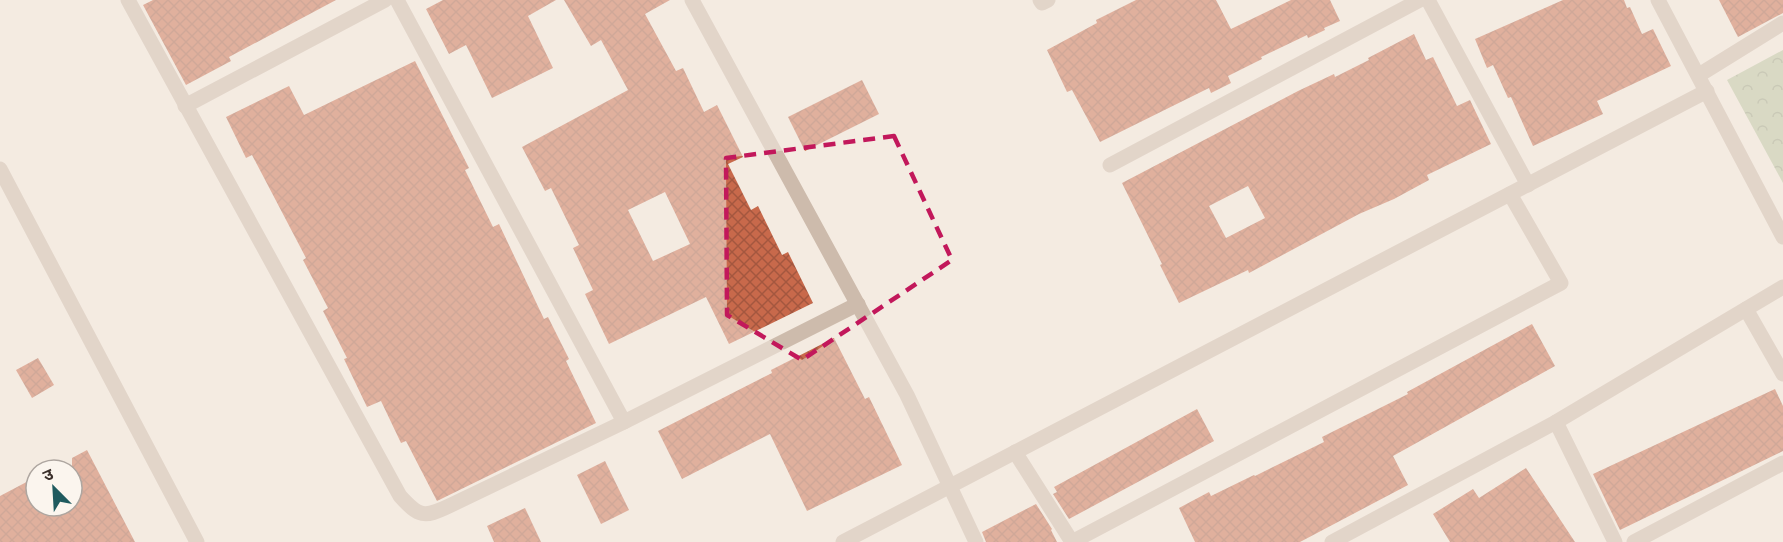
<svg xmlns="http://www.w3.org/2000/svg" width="1783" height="542" font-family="'Asap Condensed','Noto Sans Devanagari',sans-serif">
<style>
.park{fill:url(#park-crowns)}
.building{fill:url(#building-cross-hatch);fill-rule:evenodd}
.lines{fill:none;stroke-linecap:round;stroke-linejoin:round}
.minor{stroke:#cdbbac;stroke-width:15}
.tertiary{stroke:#cdbbac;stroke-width:15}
.marked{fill:none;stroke:#c2185b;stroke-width:4.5;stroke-dasharray:12 8;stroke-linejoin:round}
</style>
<defs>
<pattern id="park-crowns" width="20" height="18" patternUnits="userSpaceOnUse" patternTransform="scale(1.5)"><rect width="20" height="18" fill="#b8c4a0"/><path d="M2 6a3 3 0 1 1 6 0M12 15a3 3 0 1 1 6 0" fill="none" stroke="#97a083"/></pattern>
<pattern id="building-cross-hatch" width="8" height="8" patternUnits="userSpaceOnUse" patternTransform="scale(1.5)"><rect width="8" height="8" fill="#c8694b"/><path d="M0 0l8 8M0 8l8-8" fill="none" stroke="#a4573f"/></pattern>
</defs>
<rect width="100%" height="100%" fill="#f4ebe1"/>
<path class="park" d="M1783 50V183L1727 80Z"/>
<g class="building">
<path d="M153 0H336L229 57 231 61 186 85 143 5Z"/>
<path d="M443 0H556L528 16 553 68 492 98 466 45 449 54 426 9Z"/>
<path d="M564 0H670L645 14 676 71 683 68 704 112 717 105 743 157 728 164 751 210 758 206 782 255 788 252 813 303 729 344 706 297 609 344 585 294 593 290 573 248 579 245 551 188 545 191 522 147 628 90 601 40 591 46ZM665 192 690 244 653 261 628 210Z"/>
<path d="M1136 0H1216L1231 29 1291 0H1330L1340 21 1324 28 1325 30 1308 38 1307 35 1261 57 1262 59 1228 76 1231 83 1211 93 1209 88 1100 142 1072 90 1067 92 1047 50 1097 23 1096 20Z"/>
<path d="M1563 0H1624L1627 8 1630 7 1642 34 1653 29 1671 66 1597 101 1603 114 1533 146 1511 97 1508 98 1493 65 1487 68 1475 39Z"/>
<path d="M1719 0H1783V13L1738 37Z"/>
<path d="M1414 34 1426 60 1433 57 1457 106 1470 100 1491 144 1427 175 1429 180 1394 199 1359 214 1249 273 1248 270 1179 303 1160 265 1162 264 1122 183 1298 91 1334 74 1335 77 1369 60 1368 58ZM1248 186 1265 218 1226 238 1209 206Z"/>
<path d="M415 61 469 168 465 170 493 227 499 224 544 319 548 317 569 359 566 361 596 423 437 501 406 441 401 443 381 401 367 407 344 359 347 358 323 311 328 308 303 260 306 258 252 155 246 158 226 117 289 86 304 115Z"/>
<path d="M862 80 879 114 805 151 788 117Z"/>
<path d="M1532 324 1555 366 1393 456 1408 485 1300 542H1195L1179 508 1209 492 1211 496 1254 475 1255 476 1324 442 1322 437 1408 394 1407 392Z"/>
<path d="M834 338 865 399 869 397 902 465 807 511 770 434 682 479 658 431 772 373 771 370Z"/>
<path d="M38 358 54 385 32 398 16 370Z"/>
<path d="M1775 389 1783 406V451L1620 530 1593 474Z"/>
<path d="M1197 409 1214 441 1069 519 1053 494 1057 492 1054 487Z"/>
<path d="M87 450 135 542H0V496L36 477V506H72V458Z"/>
<path d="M605 461 629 510 601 524 577 475Z"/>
<path d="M1526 468 1575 542H1450L1433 514 1473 489 1479 498Z"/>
<path d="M1036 504 1052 529 1051 530 1057 542H986L982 532Z"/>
<path d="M525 508 541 542H494L487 526Z"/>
</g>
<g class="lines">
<g class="minor">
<path d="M128 0 400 496C419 517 424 518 449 506L624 422 858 304"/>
<path d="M397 0 624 422"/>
<path d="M692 0 907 395 976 542"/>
<path d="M1040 0 1042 3 1048 0"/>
<path d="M1428 0 1528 185"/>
<path d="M1658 0 1783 237"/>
<path d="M1699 75 1783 23"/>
<path d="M185 106 385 0"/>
<path d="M1110 165 1420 0"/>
<path d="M1746 309 1783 374"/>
<path d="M1556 422 1783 287"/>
<path d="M1015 452 1072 542"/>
<path d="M843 542 1707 91"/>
<path d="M1072 542 1561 283 1510 194"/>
<path d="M1332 542 1556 422 1615 542"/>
<path d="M1634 542 1783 463"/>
</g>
<path class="tertiary" d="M0 169 197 542"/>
</g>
<path d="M0 0H1783V542H0ZM894 136 952 260 802 360 727 315 726 158Z" fill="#f4ebe1" fill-opacity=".55" fill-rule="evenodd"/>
<path class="marked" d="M894 136 952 260 802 360 727 315 726 158Z"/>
<g transform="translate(54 488) rotate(336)"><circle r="28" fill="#fbf5ee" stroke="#aea6a0" stroke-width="1.5"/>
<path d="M0-4.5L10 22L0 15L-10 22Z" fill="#1f5a5e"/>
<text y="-9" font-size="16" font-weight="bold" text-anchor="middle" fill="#3b302b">उ</text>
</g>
</svg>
